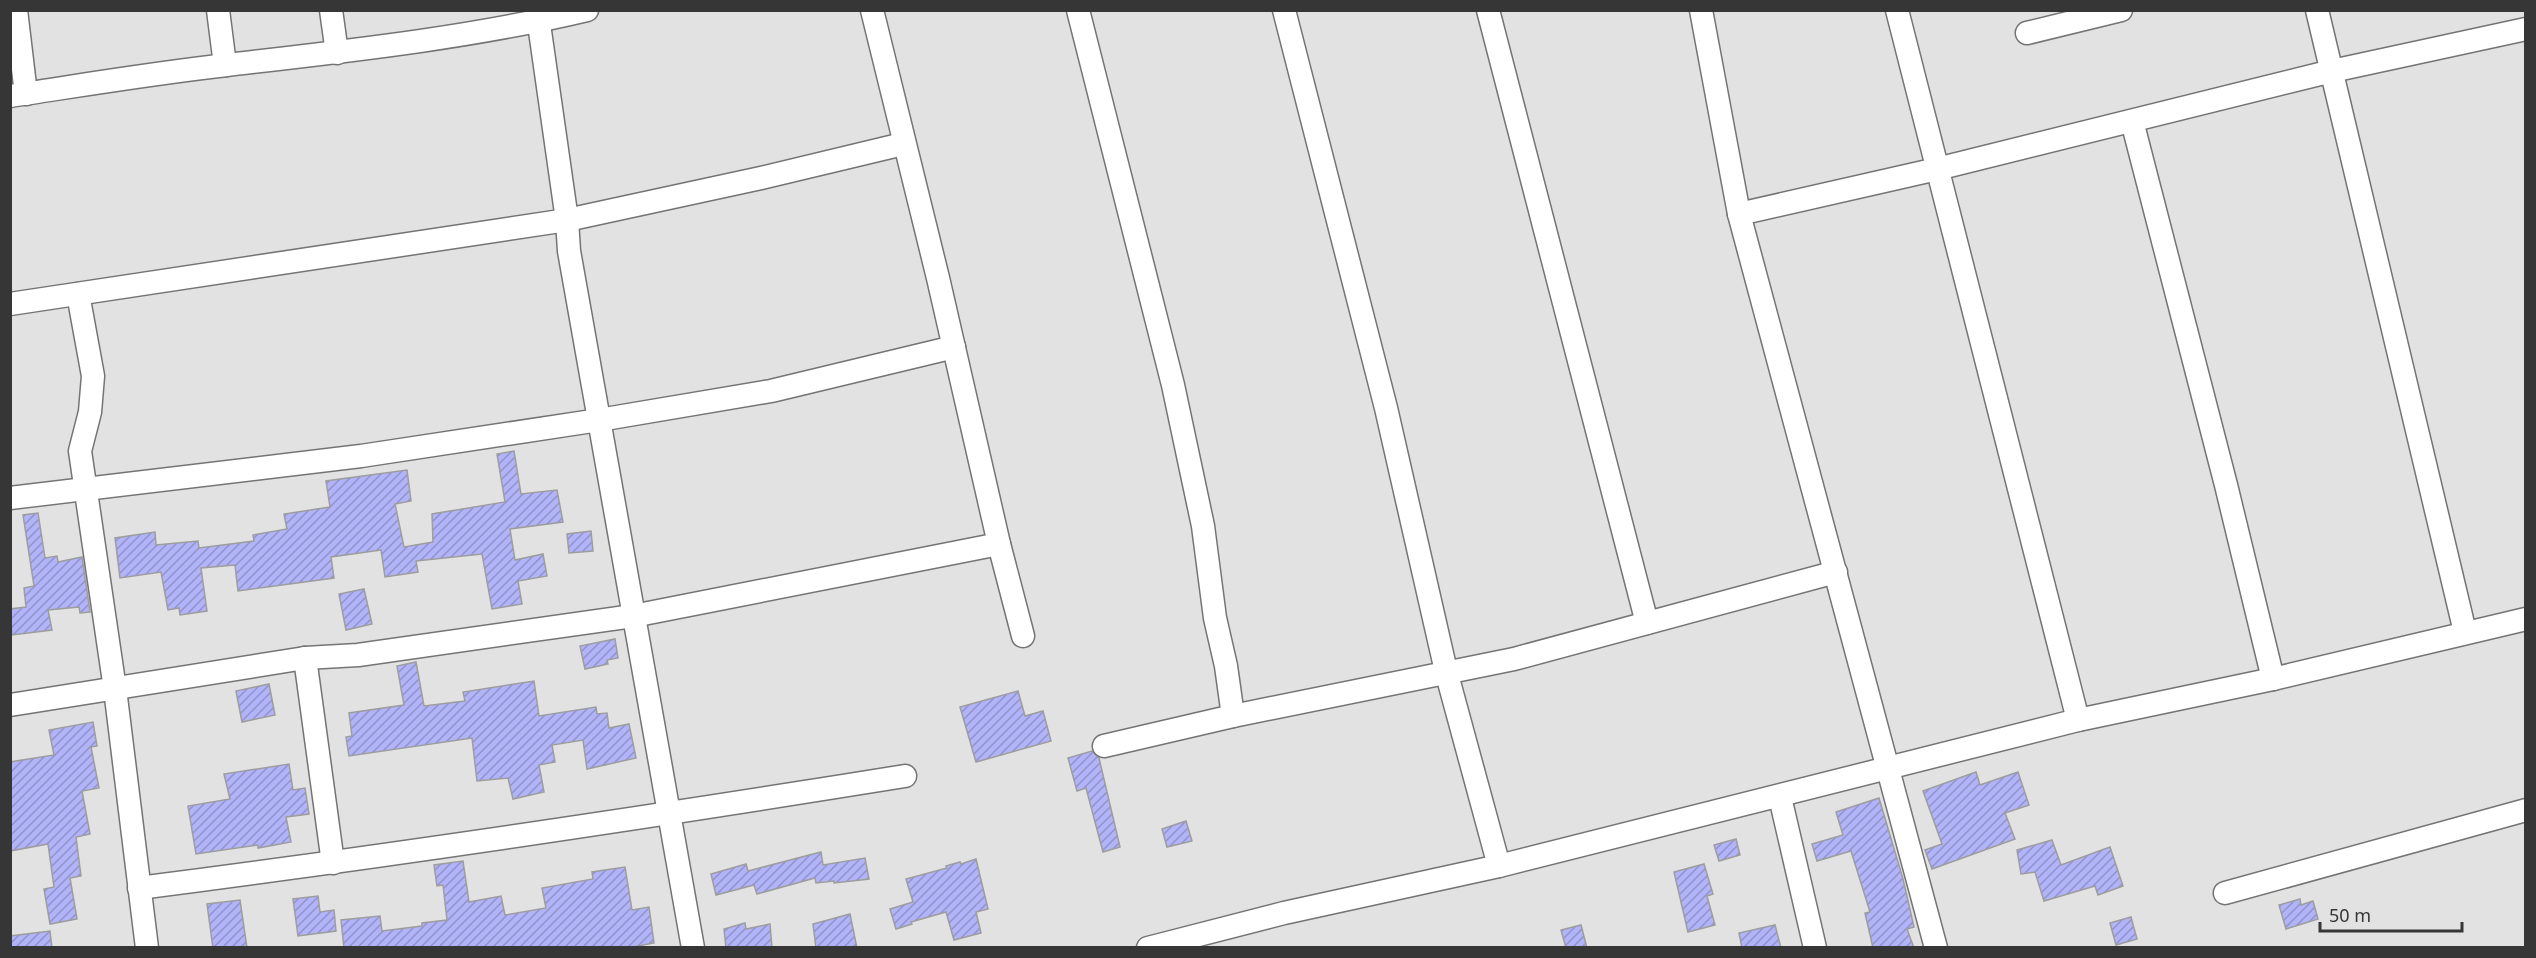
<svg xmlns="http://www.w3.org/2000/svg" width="2536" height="958" font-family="'Noto Sans',sans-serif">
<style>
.building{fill:url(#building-hatch);stroke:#9d9d9e;stroke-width:1.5}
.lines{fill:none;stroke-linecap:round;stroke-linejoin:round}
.street-casing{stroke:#747475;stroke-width:25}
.street{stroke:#fff;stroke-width:22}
</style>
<defs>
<pattern id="building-hatch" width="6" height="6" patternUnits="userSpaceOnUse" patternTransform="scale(1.5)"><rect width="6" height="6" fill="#b1b4f9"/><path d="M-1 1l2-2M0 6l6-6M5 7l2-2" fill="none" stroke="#9193ca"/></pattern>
</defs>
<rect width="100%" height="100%" fill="#e2e2e3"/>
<g class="building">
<path d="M514 451 521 494 557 490 563 522 510 529 515 560 543 554 547 576 518 581 522 604 492 609 482 554 416 561 418 572 385 577 381 550 331 557 334 578 238 591 235 565 201 568 207 611 180 615 179 608 168 610 161 572 120 578 115 538 155 532 156 545 198 541 199 548 254 541 253 535 287 529 284 514 330 507 326 481 407 470 411 501 395 504 404 547 433 542 432 514 505 502 497 454Z"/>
<path d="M38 513 45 558 57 556 58 562 82 557 90 612 80 613 79 607 48 610 52 630 12 635 10 609 26 607 24 588 34 586 23 515Z"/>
<path d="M591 531 593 551 569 553 567 534Z"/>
<path d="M364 589 372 624 346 630 339 594Z"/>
<path d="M615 639 618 658 607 660 608 664 585 669 580 646Z"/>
<path d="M416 662 424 706 465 701 463 692 534 681 539 716 596 707 597 714 607 713 609 728 629 724 636 758 587 769 583 740 552 745 555 762 539 765 544 792 513 799 508 778 477 781 472 738 349 756 346 737 352 736 349 713 404 705 397 666Z"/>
<path d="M269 684 275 715 242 722 236 691Z"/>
<path d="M1018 691 1025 716 1043 711 1051 741 976 762 960 707Z"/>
<path d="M93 722 97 746 91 747 99 788 82 791 90 834 76 837 81 876 70 878 77 919 50 924 44 889 54 887 48 844 10 851V762L54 755 49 730Z"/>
<path d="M1092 751 1099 758 1120 847 1103 852 1086 788 1077 791 1068 758Z"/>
<path d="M289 764 293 790 305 788 309 814 286 817 291 842 258 848V845L196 854 188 806 230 799 224 774Z"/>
<path d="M1976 772 1980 785 2018 772 2029 805 2005 813 2015 839 1932 869 1925 850 1942 844 1923 791Z"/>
<path d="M1879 798 1903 879 1914 927 1907 929 1914 948H1873L1865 913 1870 912 1851 851 1817 861 1812 844 1843 835 1836 812Z"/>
<path d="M1186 821 1192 841 1167 847 1162 829Z"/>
<path d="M1736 839 1740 855 1719 861 1714 845Z"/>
<path d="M2052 840 2061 865 2110 847 2123 886 2098 895 2095 886 2044 901 2035 872 2021 874 2017 850Z"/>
<path d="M821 852 823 865 865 858 869 879 834 883V881L816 883 815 878 757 894 754 885 716 895 711 874 746 864 748 871Z"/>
<path d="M976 859 988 909 976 912 981 933 954 940 946 912 911 922 912 924 896 929 890 909 913 902 906 879 947 868 946 866 960 862 961 864Z"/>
<path d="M463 861 469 902 501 896 505 915 546 908 542 888 593 879 592 872 625 867 632 910 649 907 654 943 628 948H344L341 920 380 916 382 931 422 926V923L447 920 443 885 437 886 434 865Z"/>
<path d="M1704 864 1713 894 1707 896 1715 925 1688 932 1674 872Z"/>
<path d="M318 896 320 912 334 910 336 931 298 936 293 899Z"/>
<path d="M2300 899 2301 905 2313 901 2318 919 2286 929 2279 905Z"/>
<path d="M240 900 247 948H213L207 904Z"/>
<path d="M850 914 857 948H816L813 924Z"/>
<path d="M2131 917 2137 939 2116 945 2110 923Z"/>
<path d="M745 923 746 929 770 924 772 948H726L724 929Z"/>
<path d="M1581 925 1587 948H1566L1561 930Z"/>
<path d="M1775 925 1781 948H1742L1739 933Z"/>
<path d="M50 931 52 948H10V936Z"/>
</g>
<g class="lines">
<defs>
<g id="street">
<path d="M16 10 26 94"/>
<path d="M218 10 225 65"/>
<path d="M331 10 337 53"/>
<path d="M537 10 567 220 569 251 693 948"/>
<path d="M872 10 938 278 999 544 1023 636"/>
<path d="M1078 10 1173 385 1203 526 1215 618 1226 666 1233 716"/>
<path d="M1284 10 1386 408 1446 671 1499 866"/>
<path d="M1488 10 1647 623"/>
<path d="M1701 10 1739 214 1936 948"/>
<path d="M1897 10 2078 720"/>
<path d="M2317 10 2465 632"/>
<path d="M2027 33 2121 10"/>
<path d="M10 96C83 85 155 73 227 65 347 51 469 38 587 10"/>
<path d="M2132 121 2226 485 2273 679"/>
<path d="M1739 214 1937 169 2332 71 2526 29"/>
<path d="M78 294 93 376 90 412 80 451 115 689 147 948"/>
<path d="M10 304 567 220 761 178 903 144"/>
<path d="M10 498 361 456 599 420 771 391 954 347"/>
<path d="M305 658 333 863"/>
<path d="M10 705 305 658 358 655 633 616 999 544"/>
<path d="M1104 746 1233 716 1514 659 1836 572"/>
<path d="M1780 797 1815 948"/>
<path d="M139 888C395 855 650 817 905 776"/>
<path d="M2225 893 2526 810"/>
<path d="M1148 948 1284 913 1499 866 2078 720 2273 679 2526 619"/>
</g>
</defs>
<use href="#street" class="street-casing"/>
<use href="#street" class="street"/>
</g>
<rect width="2536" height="958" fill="none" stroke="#363637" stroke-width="24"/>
<path d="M2320 922v9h142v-9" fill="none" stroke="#363637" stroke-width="3"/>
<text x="2329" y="922" font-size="18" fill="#363637" stroke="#e2e2e3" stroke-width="4.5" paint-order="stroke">50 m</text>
</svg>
